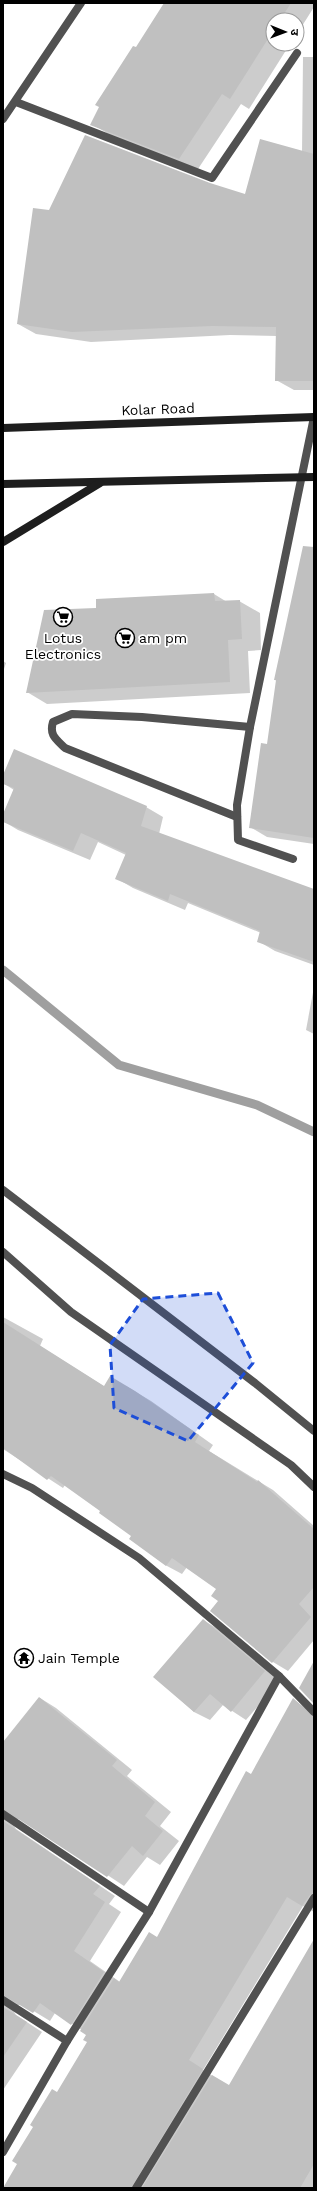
<svg xmlns="http://www.w3.org/2000/svg" width="317" height="2191" font-family="'Work Sans','Noto Sans Devanagari',sans-serif">
<style>
.shadow{fill:#0003}
.lines{fill:none;stroke-linecap:round;stroke-linejoin:round}
.stream{stroke:#9f9f9f;stroke-width:9}
.building{fill:#c0c0c0}
.minor{stroke:#515151;stroke-width:8}
.tertiary{stroke:#515151;stroke-width:8}
.secondary{stroke:#1e1e1e;stroke-width:8}
.marked{fill:#1d4ed8;fill-opacity:0.2;stroke:#1d4ed8;stroke-width:3;stroke-dasharray:8 5;stroke-linejoin:round}
.labels{text-anchor:middle;stroke-width:3.5;stroke-linejoin:round;paint-order:stroke}
.street-label{font-size:14px;fill:#000;stroke:#fff}
.poi-label{font-size:14px;fill:#000;stroke:#fff;text-anchor:start}
</style>
<rect width="100%" height="100%" fill="#fff"/>
<g class="shadow">
<path d="M165 3H314V7L297 34V20H273V44H290L249 109 241 104 198 169 110 135 92 124Z"/>
<path d="M303 57H314V390H294L276 380 277 336 230 335 91 342 36 334 18 324 50 211 210 184 246 195 302 152Z"/>
<path d="M214 594 227 602 239 601 260 613 261 650 248 651 250 693 47 704 27 692 98 608 97 600Z"/>
<path d="M314 647V844L267 837 250 827 268 745 277 681 275 680Z"/>
<path d="M3 661 6 663 3 672Z"/>
<path d="M3 778 146 807 163 817 159 834 314 890V965L275 951 258 941 261 933 188 903 185 910 133 888 116 878 126 855 98 842 90 860 18 830 3 821V816L14 790 3 783Z"/>
<path d="M314 987V1034L306 1030Z"/>
<path d="M3 1317 43 1339 40 1346 105 1387 126 1386 151 1401 213 1445 209 1451 273 1490 314 1526V1640L288 1671 273 1662 211 1610 219 1601 217 1589 187 1567 182 1574 167 1566 130 1539 132 1536 101 1511 65 1485 63 1488 3 1449Z"/>
<path d="M203 1620 218 1629 280 1681 246 1720 223 1705 210 1720 194 1712 155 1677Z"/>
<path d="M40 1698 56 1708 132 1770 127 1776 171 1812 160 1826 179 1841 160 1865 147 1857 124 1886 21 1818 15 1820 13 1824 16 1829 115 1896 109 1904 121 1912 90 1961 120 1982 158 1938 294 1700 314 1714V1912L303 1906 203 2070 229 2086 314 1941V2188H4L88 2042 87 2035 82 2030 55 2013 50 2021 22 2004 15 2006 13 2010 16 2015 42 2032 3 2090V1743Z"/>
</g>
<g class="lines">
<path class="stream" d="M3 970 119 1065 257 1105 314 1132"/>
</g>
<g class="building">
<path d="M164 3H291L280 20H273V31L230 99 222 94 179 159 90 125 99 107 95 105 133 46 136 47Z"/>
<path d="M85 135 210 183 245 194 260 139 314 154V381H275L276 327 212 326 72 332 17 324 33 208 49 210Z"/>
<path d="M303 546 314 547V838L249 828 261 743 267 744 276 680H274Z"/>
<path d="M214 593 215 601 240 600 242 639 228 640 230 682 26 693 44 610 96 608V599Z"/>
<path d="M14 749 147 806 141 826 314 889V962L257 942 260 931 170 894 168 901 115 879 126 853 81 833 73 851 3 822V814L14 788 3 784V775Z"/>
<path d="M3 1322 104 1386 110 1376 135 1391 199 1435 195 1442 257 1482 258 1480 314 1529V1587L299 1604 311 1617 272 1663 210 1611 218 1601 211 1596 216 1589 172 1558 166 1566 129 1539 131 1536 99 1513 100 1511 51 1476 47 1480 3 1448Z"/>
<path d="M203 1619 265 1671 231 1712 210 1694 194 1712 153 1677Z"/>
<path d="M314 1661V1704L299 1688Z"/>
<path d="M39 1697 117 1760 112 1766 155 1802 145 1816 163 1831 143 1856 132 1846 107 1877 3 1809V1742Z"/>
<path d="M293 1698 314 1717V1893L310 1895 302 1906 287 1897 189 2060 203 2069 131 2188H3L17 2164 12 2161 33 2127 30 2125 52 2089 57 2092 87 2042 83 2040 86 2035 80 2031 114 1978 119 1982 149 1932 157 1937 246 1771 251 1774Z"/>
<path d="M3 1821 100 1886 93 1894 105 1902 74 1951 104 1972 71 2025 40 2003 33 2013 3 1995Z"/>
<path d="M314 1939V2164L300 2188H142L212 2075 229 2085Z"/>
<path d="M3 2007 27 2022 3 2057Z"/>
</g>
<g class="lines">
<g class="minor">
<path d="M16 102 212 178 297 53"/>
<path d="M237 817 65 748C56 739 49 735 53 722L72 714 142 717 250 727"/>
<path d="M293 859 238 840 237 805 250 727 314 417"/>
<path d="M3 1474 32 1488 139 1558 279 1676 314 1712"/>
<path d="M3 1814 149 1912"/>
<path d="M3 2000 67 2041"/>
<path d="M3 2152 67 2041 149 1912 279 1676"/>
<path d="M136 2188 314 1898"/>
</g>
<g class="tertiary">
<path d="M3 119 81 3"/>
<path d="M3 1190 255 1383 314 1431"/>
<path d="M3 1252 71 1312 291 1465 314 1487"/>
</g>
<g class="secondary">
<path d="M3 428 314 417"/>
<path d="M3 484 314 477"/>
<path d="M3 542 100 483"/>
</g>
</g>
<path class="marked" d="M218 1293 253 1363 188 1441 114 1408 110 1345 143 1299Z"/>
<defs>
<symbol id="supermarket-ring" viewBox="-11 -11 22 22"><circle r="9.5" fill="#fff" stroke="#000" stroke-width="1.5"/><path d="M-6-5.5h2.5l.6 2H6L4.5 2H-2.5L-4.4-4H-6ZM-1.5 3.2a1.3 1.3 0 1 0 .1 0ZM3 3.2a1.3 1.3 0 1 0 .1 0Z" fill="#000"/></symbol>
<symbol id="temple-ring" viewBox="-11 -11 22 22"><circle r="9.5" fill="#fff" stroke="#000" stroke-width="1.5"/><path d="M0-6L5-2H3V0L6.5 2.5H4V6H1.5V3h-3V6H-4V2.5H-6.5L-3 0V-2H-5Z" fill="#000"/></symbol>
</defs>
<g fill-rule="evenodd">
<use href="#supermarket-ring" x="52" y="606" width="22" height="22"/>
<use href="#supermarket-ring" x="114" y="627" width="22" height="22"/>
<use href="#temple-ring" x="13" y="1647" width="22" height="22"/>
</g>
<g class="labels">
<g class="street-label">
<text transform="translate(158 409) rotate(-2)" y="5">Kolar Road</text>
</g>
<g class="poi-label">
<text x="63" y="643" text-anchor="middle">Lotus<tspan x="63" dy="16">Electronics</tspan></text>
<text x="139" y="643">am pm</text>
<text x="38" y="1663">Jain Temple</text>
</g>
</g>
<rect width="317" height="2191" fill="none" stroke="#000000" stroke-width="8"/>
<g transform="translate(285 32) rotate(91)"><circle r="19" fill="#ffffff" stroke="#999999"/>
<path d="M0-3L7 15L0 10L-7 15Z" fill="#000000"/>
<text y="-6" font-size="11" font-weight="bold" text-anchor="middle" fill="#000000">उ</text>
</g>
</svg>
